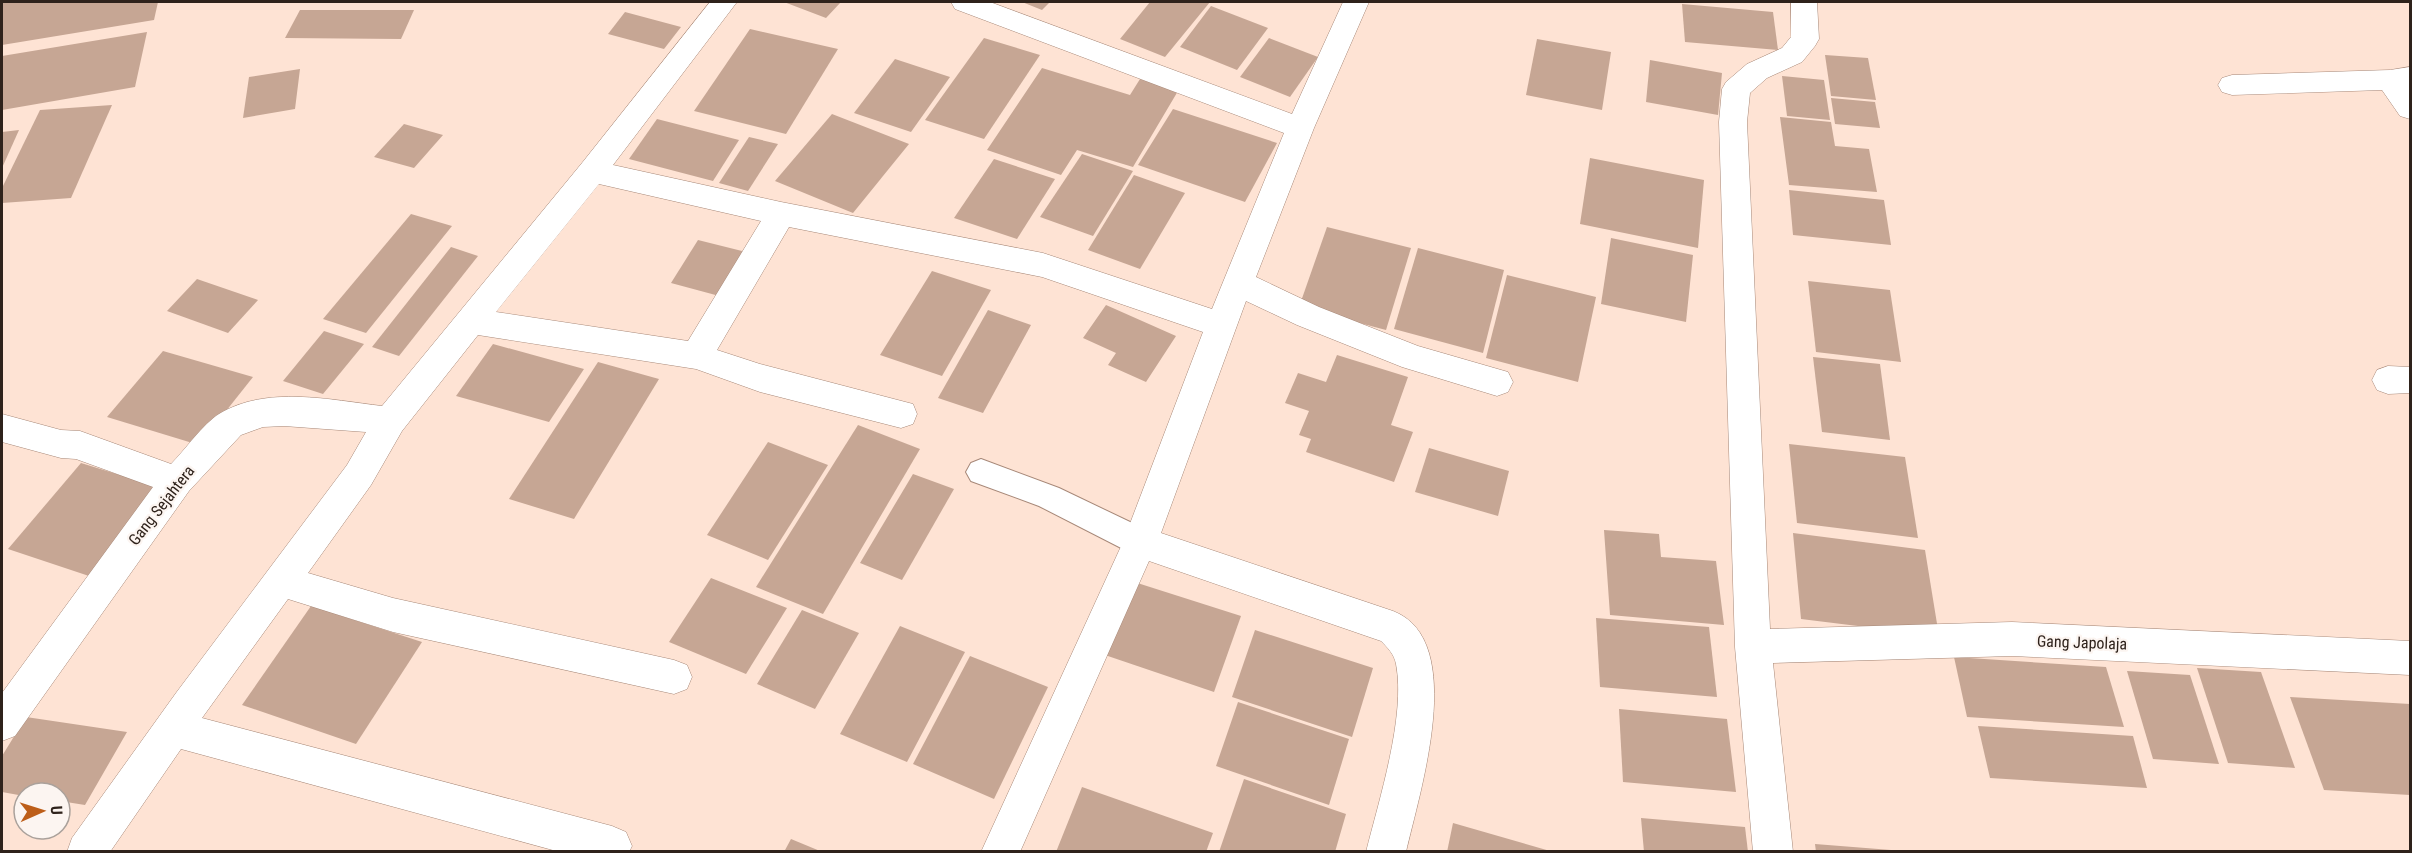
<svg xmlns="http://www.w3.org/2000/svg" width="2412" height="853" font-family="'Roboto Condensed',sans-serif">
<style>
.building{fill:#c6a694}
.lines{fill:none;stroke-linecap:round;stroke-linejoin:round}
.service-casing{stroke:#a78878;stroke-width:2}
.minor-casing{stroke:#a78878;stroke-width:1}
.service{fill:#fff;fill-rule:evenodd}
.minor{fill:#fff;fill-rule:evenodd}
.labels{text-anchor:middle;stroke-width:4.5;stroke-linejoin:round;paint-order:stroke}
.street-label{font-size:16px;fill:#2e221b;stroke:#fcf5f1}
</style>
<rect width="100%" height="100%" fill="#fee3d4"/>
<g class="building">
<path d="M2 2H158L154 20 2 45Z"/>
<path d="M784 2H841L826 18Z"/>
<path d="M1022 2H1050L1042 10Z"/>
<path d="M1150 2H1210L1165 57 1120 39Z"/>
<path d="M1682 4 1773 12 1778 50 1685 42Z"/>
<path d="M1211 6 1268 28 1237 70 1180 47Z"/>
<path d="M300 10H414L401 39 285 38Z"/>
<path d="M625 12 681 27 664 49 608 34Z"/>
<path d="M750 29 838 49 786 134 694 111Z"/>
<path d="M147 32 135 87 2 110V56Z"/>
<path d="M984 38 1040 55 984 139 925 120Z"/>
<path d="M1269 38 1318 57 1290 97 1240 77Z"/>
<path d="M1537 39 1611 52 1602 110 1526 95Z"/>
<path d="M1825 55 1868 58 1876 100 1831 96Z"/>
<path d="M895 59 950 77 911 132 854 113Z"/>
<path d="M1650 60 1722 73 1718 115 1646 102Z"/>
<path d="M1042 68 1130 95 1140 79 1178 91 1133 167 1077 150 1061 175 987 150Z"/>
<path d="M300 69 295 109 243 118 249 77Z"/>
<path d="M1782 76 1824 80 1830 120 1787 116Z"/>
<path d="M1831 98 1875 102 1880 128 1835 124Z"/>
<path d="M112 105 71 198 2 203V188L40 110Z"/>
<path d="M1173 109 1277 143 1245 202 1138 165Z"/>
<path d="M832 114 909 144 853 213 775 181Z"/>
<path d="M1780 117 1831 122 1835 146 1869 149 1877 192 1789 185Z"/>
<path d="M657 119 739 140 713 181 629 159Z"/>
<path d="M404 124 443 135 414 168 374 157Z"/>
<path d="M19 130 2 168V132Z"/>
<path d="M749 137 778 144 748 191 719 183Z"/>
<path d="M1082 154 1133 171 1093 236 1040 217Z"/>
<path d="M1590 158 1704 180 1698 248 1580 224Z"/>
<path d="M994 159 1055 179 1017 239 954 218Z"/>
<path d="M1134 175 1185 193 1140 269 1088 250Z"/>
<path d="M1789 190 1884 200 1891 245 1793 235Z"/>
<path d="M411 214 452 226 366 333 323 319Z"/>
<path d="M1327 227 1411 248 1386 330 1299 307Z"/>
<path d="M1611 238 1693 255 1686 322 1601 304Z"/>
<path d="M698 240 750 253 723 297 671 283Z"/>
<path d="M451 247 478 256 399 356 372 347Z"/>
<path d="M1418 248 1504 270 1483 353 1394 329Z"/>
<path d="M932 271 991 290 942 376 880 355Z"/>
<path d="M1507 275 1596 297 1578 382 1486 358Z"/>
<path d="M197 279 258 300 228 333 167 311Z"/>
<path d="M1808 281 1890 290 1901 362 1816 352Z"/>
<path d="M1106 305 1176 336 1146 382 1108 365 1116 353 1083 338Z"/>
<path d="M988 310 1031 325 983 413 938 398Z"/>
<path d="M324 331 364 344 323 394 283 381Z"/>
<path d="M493 344 584 369 549 422 456 396Z"/>
<path d="M163 351 253 377 199 445 107 417Z"/>
<path d="M1337 355 1408 377 1391 425 1413 432 1394 482 1306 452 1311 439 1299 435 1309 411 1285 403 1298 373 1326 382Z"/>
<path d="M1813 357 1880 364 1890 440 1822 432Z"/>
<path d="M598 362 659 379 574 519 509 499Z"/>
<path d="M858 425 920 449 823 614 756 587Z"/>
<path d="M768 442 828 465 768 560 707 535Z"/>
<path d="M1789 444 1905 457 1918 538 1797 523Z"/>
<path d="M1429 448 1509 471 1498 516 1415 492Z"/>
<path d="M81 463 162 488 92 577 8 549Z"/>
<path d="M913 474 954 489 902 580 860 563Z"/>
<path d="M1604 530 1659 534 1661 557 1716 561 1724 625 1610 615Z"/>
<path d="M1793 533 1925 550 1939 636 1801 619Z"/>
<path d="M711 578 787 608 746 674 669 642Z"/>
<path d="M1128 580 1241 616 1214 692 1099 653Z"/>
<path d="M311 606 422 642 356 744 242 705Z"/>
<path d="M802 610 859 633 815 709 757 684Z"/>
<path d="M1596 618 1709 627 1717 697 1600 687Z"/>
<path d="M900 626 965 652 907 762 840 734Z"/>
<path d="M1255 630 1373 668 1352 737 1232 697Z"/>
<path d="M970 656 1048 687 994 799 913 764Z"/>
<path d="M1954 657 2106 667 2124 727 1967 717Z"/>
<path d="M2197 668 2261 672 2295 768 2228 763Z"/>
<path d="M2127 671 2190 675 2219 764 2153 759Z"/>
<path d="M2290 697 2410 704V795L2324 790Z"/>
<path d="M1238 702 1349 739 1329 805 1216 766Z"/>
<path d="M1619 709 1727 719 1736 792 1623 782Z"/>
<path d="M26 717 127 732 85 805 60 801V793H24V796L2 792V756Z"/>
<path d="M1978 726 2133 736 2147 788 1990 778Z"/>
<path d="M1244 779 1346 814 1335 852H1219Z"/>
<path d="M1082 787 1213 833 1206 852H1056Z"/>
<path d="M1641 818 1745 827 1748 852H1644Z"/>
<path d="M1453 823 1550 851V852H1447Z"/>
<path d="M791 839 820 851V852H784Z"/>
<path d="M1815 844 1891 850V852H1816Z"/>
</g>
<g class="lines">
<defs>
<path id="service" d="M981 459 1059 488 1151 532 1155 542 1151 552 1140 556 1129 552 1039 506 971 481 966 472 971 463Z"/>
<g id="minor">
<path d="M710 2H737L613 165 781 202 1043 253 1212 309 1284 133 955 9 951 2H990L1292 114 1343 2H1369L1314 128 1256 277 1319 307 1418 346 1508 372 1513 382 1508 392 1497 396 1402 367 1297 325 1246 301 1161 533 1393 611C1469 640 1419 794 1406 852H1366C1379 800 1406 716 1396 664 1394 654 1388 648 1381 641L1149 561 1020 852H981L1123 542 1203 332 1042 277 789 227 717 350 760 364 913 404 917 414 913 424 901 428 760 392 696 369 478 335 402 431 371 485 308 573 393 598 674 660 687 665 692 677 687 689 674 694 393 632 288 599 202 718 612 826 626 832 632 846 629 852H560L181 749 110 852H67L72 838 176 693 347 465 366 432 284 426 263 427 241 435 189 491 15 736 2 741V693L153 487 76 459 61 458 2 442V414L61 430 80 431 171 464C185 450 203 424 219 414 266 385 331 400 382 406L582 163ZM599 184 761 221 688 341 496 312Z"/>
<path d="M1791 2H1817L1819 39 1815 46 1802 62 1767 78 1750 93 1747 122 1770 629 2012 622 2410 641V675L2012 656 1773 663 1793 852H1753L1735 647 1719 122 1722 89 1726 82 1747 64 1782 48 1791 37Z"/>
<path d="M2410 67V119L2400 116 2382 90 2232 95 2222 92 2218 85 2222 78 2232 75 2390 70Z"/>
<path d="M2388 366 2410 367V393L2388 394 2377 390 2372 380 2377 370Z"/>
</g>
</defs>
<use href="#service" class="service-casing"/>
<use href="#minor" class="minor-casing"/>
<use href="#service" class="service"/>
<use href="#minor" class="minor"/>
</g>
<g class="labels">
<g class="street-label">
<text transform="translate(161 505) rotate(-52)" y="6">Gang Sejahtera</text>
<text transform="translate(2082 642) rotate(2)" y="6">Gang Japolaja</text>
</g>
</g>
<rect width="2412" height="853" fill="none" stroke="#2e221b" stroke-width="6"/>
<g transform="translate(42 811) rotate(87)"><circle r="28" fill="#fcf5f1" stroke="#aaa19b" stroke-width="1.5"/>
<path d="M0-4.5L10 22L0 15L-10 22Z" fill="#bd5e19"/>
<text y="-9" font-size="16" font-weight="bold" text-anchor="middle" fill="#2e221b">U</text>
</g>
</svg>
